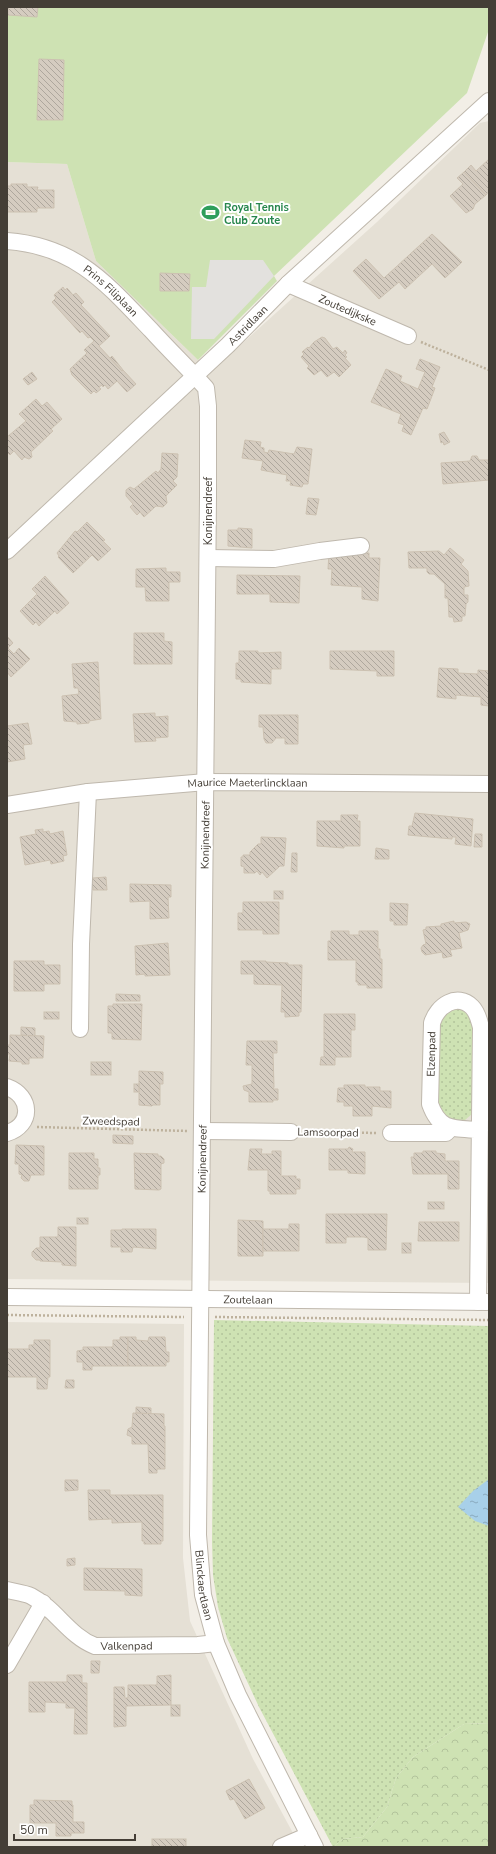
<svg xmlns="http://www.w3.org/2000/svg" width="496" height="1854" font-family="'Nunito Sans',sans-serif">
<style>
.residential{fill:#e5e0d5}
.grass{fill:url(#grass-dots)}
.forest{fill:url(#forest-crowns)}
.green{fill:#cee2b3}
.parking{fill:#e3e1de}
.water{fill:url(#water-ripples)}
.building{fill:url(#building-back-hatch);stroke:#ccc1b1}
.lines{fill:none;stroke-linecap:round;stroke-linejoin:round}
.minor-casing{stroke:#bfb8ad;stroke-width:18}
.path{stroke:#bdb19c;stroke-width:2.5;stroke-dasharray:2 2;stroke-linecap:butt}
.minor{stroke:#fff;stroke-width:16}
.labels{text-anchor:middle;stroke-width:4;stroke-linejoin:round;paint-order:stroke}
.leisure-label{font-size:11px;font-weight:bold;fill:#27864d;stroke:#fff;text-anchor:start}
.street-label{font-size:11px;fill:#443e36;stroke:#fff}
</style>
<defs>
<pattern id="grass-dots" width="8" height="8" patternUnits="userSpaceOnUse"><rect width="8" height="8" fill="#cee2b3"/><path d="M2 2h.1M6 6h.1" fill="none" stroke="#b2c39b" stroke-width="1.8" stroke-linecap="round"/></pattern>
<pattern id="forest-crowns" width="20" height="18" patternUnits="userSpaceOnUse"><rect width="20" height="18" fill="#cee2b3"/><path d="M2 6a3 3 0 1 1 6 0M12 15a3 3 0 1 1 6 0" fill="none" stroke="#b2c39b"/></pattern>
<pattern id="water-ripples" width="26" height="14" patternUnits="userSpaceOnUse"><rect width="26" height="14" fill="#a8d0e9"/><path d="M2 4q2-2 4 0t4 0M15 11q2-2 4 0t4 0" fill="none" stroke="#8aaabe"/></pattern>
<pattern id="building-back-hatch" width="6" height="6" patternUnits="userSpaceOnUse"><rect width="6" height="6" fill="#d5ccc0"/><path d="M-1 5l2 2M0 0l6 6M5-1l2 2" fill="none" stroke="#aea79d"/></pattern>
</defs>
<rect width="100%" height="100%" fill="#f2eee6"/>
<g class="residential">
<path d="M489 121V1283L7 1279V162L67 164 96 261 198 360 217 366 377 222 480 123Z"/>
<path d="M7 1322 184 1324 183 1558 190 1621 253 1759 294 1835 299 1847H7Z"/>
</g>
<g class="grass">
<path d="M463 1007 473 1017 472 1114 465 1120 455 1122 446 1119 435 1105 437 1023 442 1012Z"/>
<path d="M214 1320 489 1326V1723L464 1724 413 1757 396 1778 387 1807 363 1837 343 1839 333 1847 259 1707 227 1638 218 1607 213 1575 212 1542Z"/>
</g>
<path class="forest" d="M489 1723V1847H333L343 1839 363 1837 387 1807 396 1778 413 1757 464 1724Z"/>
<path class="green" d="M7 7H489V29L467 93 274 276 277 281 198 360 96 261 67 164 7 162Z"/>
<path class="parking" d="M210 260H263L274 276 214 339H191L192 287H206Z"/>
<path class="water" d="M489 1479V1526L475 1521 458 1507 473 1491Z"/>
<g class="building">
<path d="M8 7H38L37 17 8 15Z"/>
<path d="M39 59 64 60 63 120H37Z"/>
<path d="M489 159V191L486 195 464 172 471 165 476 171Z"/>
<path d="M464 172 486 195 475 204 473 209 466 213 450 196 463 184 457 178Z"/>
<path d="M11 184H27V187H38L37 190H54V208H37V212H7V186H11Z"/>
<path d="M432 234 462 262 445 278 432 264 405 289 399 282 379 299 353 271 366 259 384 278Z"/>
<path d="M160 273 190 274 189 291H160Z"/>
<path d="M63 287 65 290 67 288 73 295 76 293 84 302 81 305 110 336 99 346 122 371 123 370 136 384 127 392 117 381 108 389 105 385 103 387 102 385 99 387 101 389 96 393 94 391 91 394 72 375 70 369 87 353 84 350 94 341 90 337 88 338 82 331 80 333 52 302 56 298 54 295Z"/>
<path d="M322 337 325 338 333 349 337 347 343 353 345 350 347 353 345 355 347 357 345 358 351 365 339 377 334 372 327 377 321 370 314 375 307 368 309 366 301 357 304 354 302 352 308 347 309 348 314 342Z"/>
<path d="M112 356 123 370 122 371 110 358Z"/>
<path d="M420 359 440 367 432 387 435 388 427 409 423 408 411 435 402 431 404 425 398 423 401 414 371 402 386 369 402 376 400 381 418 389 425 372 416 369Z"/>
<path d="M32 372 37 379 28 385 23 379Z"/>
<path d="M36 399 42 406 47 402 62 419 51 429 53 431 31 452 32 457 29 459 24 457 22 460 14 451 10 455 7 452V437L26 421 19 414Z"/>
<path d="M444 432 450 442 444 445 443 442 441 443 439 434Z"/>
<path d="M245 440 261 442 260 447 264 448V452L268 453 269 450 294 454 297 447 312 449 308 484H303L302 487 290 485 291 481H286L287 475 261 470 263 461 242 458Z"/>
<path d="M162 453 178 454 177 477 173 481 177 485 166 496 167 503 163 507 156 506 144 517 140 512 137 515 130 507 133 504 126 496V490L130 487 134 489 156 471 158 473 161 469Z"/>
<path d="M472 456H477L479 460H489V480L443 484 441 463 470 461Z"/>
<path d="M308 498 319 499 316 515 306 514Z"/>
<path d="M87 522 105 540 103 541 111 549 98 561 92 555 73 573 58 557 59 556 57 553 75 531 77 532Z"/>
<path d="M238 528 252 529V548L228 546V530H238Z"/>
<path d="M450 548 464 560 461 564 468 571 469 586 464 587V595H468V602L466 604 465 616H462V621L454 622 453 617H449L448 598H445V584L434 574H429L427 572V568H409L408 552 439 551 444 555Z"/>
<path d="M329 553H369V558H380L378 601 362 599V587L331 585 332 569H328Z"/>
<path d="M166 568V572H180V582H169V601H146L145 587H136V569Z"/>
<path d="M237 575 300 576 299 603 270 602V594H237Z"/>
<path d="M45 576 69 603 57 614 55 611 39 626 36 622 33 625 20 611 37 594 32 589Z"/>
<path d="M134 633H164V641L172 642V664H134Z"/>
<path d="M7 636 13 643 8 648 14 654 19 648 30 659 11 677 7 672Z"/>
<path d="M239 651H258V653L281 652V669H271V684L241 682V679H236V663H239Z"/>
<path d="M330 651H394V676H377V671L330 669Z"/>
<path d="M98 662 101 719 89 721V723L77 724V722L64 721 62 696 79 694 78 688H74L72 664Z"/>
<path d="M439 668 458 669V673L478 674V670L489 671V706L481 705V697L456 695V699L437 697Z"/>
<path d="M155 713V717L168 716V737L155 738 156 741 135 742 133 714Z"/>
<path d="M259 715H298V744H285V738H276L272 743H266L264 739 263 727H259Z"/>
<path d="M28 723 32 744 23 745 25 759 7 762V726Z"/>
<path d="M415 813 473 819 471 846 455 844 456 837H452V839L408 835 409 826H412Z"/>
<path d="M341 815H358L357 821H360V846H344V848L317 846V821H341Z"/>
<path d="M43 829V832L49 831 50 834 63 831 67 855 63 856 64 861 51 864 50 860 25 865 20 837 36 834 35 830Z"/>
<path d="M475 834H482V847H474Z"/>
<path d="M261 837 286 838 284 866H280L267 878 262 872 260 875 257 871 255 873H244V867L241 866V857H243V855H250V852L258 844H261Z"/>
<path d="M376 848 389 850V859H375Z"/>
<path d="M292 853H297V872H291Z"/>
<path d="M106 877 107 890H93V887H88V880H93V878Z"/>
<path d="M130 884 171 885V897H168L169 918 150 919V901L130 902Z"/>
<rect x="274" y="891" width="9" height="8"/>
<path d="M243 902H279V934H263V930H238V913H243Z"/>
<path d="M390 903 408 904 407 925H394V921H390Z"/>
<path d="M454 921V923L466 922 470 924 468 930 459 933 462 948 450 950 452 956 443 958 442 952 425 955 422 952 421 948 423 945 426 944 423 930 426 929V927L441 926V924Z"/>
<path d="M331 931H349V935H359V931H378V949H380V959H382V988H367V985H358V982H356V960H328V941H331Z"/>
<path d="M168 943 170 975 145 976V974L136 975 135 946Z"/>
<path d="M14 961H44V965H60V984H44V991H14Z"/>
<path d="M241 961H266V962L288 963V965H302L301 1012H299V1016L285 1017V1012H281L282 985 254 984V974H241Z"/>
<path d="M116 994 140 995V1001H116Z"/>
<path d="M113 1004H142L141 1040 112 1039V1033H108V1006H113Z"/>
<rect x="44" y="1012" width="15" height="7"/>
<path d="M324 1014H355V1030H351V1057H335V1065H320L321 1057H324Z"/>
<path d="M21 1027 35 1028V1036L21 1035Z"/>
<path d="M10 1035 44 1036 43 1058H29V1064H22V1062L9 1061 10 1054H7V1045H10Z"/>
<path d="M247 1041H277V1053H273L274 1087 273 1089H278V1100H273V1102H249V1092L244 1090 243 1086 252 1084V1065H246Z"/>
<rect x="91" y="1062" width="20" height="13"/>
<path d="M139 1071 163 1072V1084H160V1105H153L152 1106 139 1105Z"/>
<rect x="134" y="1084" width="5" height="8"/>
<path d="M344 1085H365V1087H380V1091H391V1108L372 1106V1116H353V1106H344V1102H337L338 1088H344Z"/>
<path d="M113 1135 133 1136V1144L113 1143Z"/>
<path d="M16 1145 44 1146V1175H31L29 1181H24L21 1178 22 1175 19 1174V1164H15Z"/>
<path d="M349 1147 353 1149 352 1152H365V1174L348 1173V1170H329V1149H348Z"/>
<path d="M250 1149H262L261 1154H272V1151H281V1176H296V1179H300V1189H296V1194H270V1191H268V1170H248Z"/>
<path d="M423 1151H436V1153L445 1154V1161H459V1189H448V1174H413L411 1157H414V1153H423Z"/>
<path d="M69 1153H94V1159H98V1168H100V1175H98V1189H69Z"/>
<path d="M134 1153 158 1154V1156H161L164 1159V1163L161 1164V1189L159 1190 135 1189Z"/>
<rect x="428" y="1202" width="16" height="7"/>
<path d="M326 1214H387L386 1250H368V1238L364 1237H346V1243H326Z"/>
<rect x="77" y="1218" width="11" height="6"/>
<path d="M238 1220 263 1221V1256H238Z"/>
<path d="M419 1222H459V1241H418Z"/>
<path d="M289 1224H299V1251H263V1229H289Z"/>
<path d="M58 1227H76V1266L62 1265V1262L40 1261V1260H36L32 1256V1252L36 1248H40V1237H58Z"/>
<path d="M122 1229H156V1249L133 1247 132 1252H121V1247H111V1230H122Z"/>
<rect x="402" y="1243" width="9" height="10"/>
<path d="M120 1337H128V1366H92V1370H83V1362H77V1351L83 1350V1347H113V1340H120Z"/>
<path d="M128 1337H136V1340L148 1341 149 1337H165L166 1352H169V1362H166V1366H128Z"/>
<path d="M34 1340H50V1377H48L47 1389H37V1377H7V1349H29V1345H34Z"/>
<path d="M66 1380H74V1388H65Z"/>
<path d="M136 1407 151 1408V1414L136 1413Z"/>
<path d="M133 1413 164 1414V1426H165V1469H157V1473H149L148 1444H132V1437L127 1435 128 1429 132 1427Z"/>
<path d="M65 1480H78V1490L65 1491Z"/>
<path d="M88 1490H110V1495H163V1541H161V1544H144V1541H142V1522L112 1523V1519L89 1520Z"/>
<path d="M75 1558V1565L67 1566V1559Z"/>
<path d="M84 1568 142 1569V1596L125 1595V1591L84 1590Z"/>
<path d="M91 1661H100L99 1673H91Z"/>
<path d="M67 1675H82V1683H87V1734H74L75 1708H66V1703L45 1702V1712H29V1682H67Z"/>
<path d="M171 1675V1705L126 1706V1726L114 1727V1687H124L125 1698H128V1685H157V1676Z"/>
<rect x="171" y="1705" width="9" height="11"/>
<path d="M249 1779 265 1808 245 1819 234 1799 230 1800 226 1791Z"/>
<path d="M34 1800 72 1801V1805H73V1822H84V1833H71V1836H56V1823H30V1805H34Z"/>
<rect x="152" y="1839" width="34" height="8"/>
</g>
<g class="lines">
<defs>
<g id="minor">
<path id="s1" d="M7 241C76 246 107 284 151 330 169 350 188 368 206 388L208 406V496L198 1535 203 1595 216 1643 238 1695 315 1847"/>
<path id="s2" d="M288 284 408 336"/>
<path id="s3" d="M7 551 228 345 288 284 489 101"/>
<path d="M208 558 274 559 320 551 361 546"/>
<path id="s4" d="M7 805 88 792 206 782 489 784"/>
<path d="M80 1029 81 944 88 792"/>
<path d="M7 1087C32 1096 33 1125 7 1133"/>
<path d="M202 1131 291 1132"/>
<path d="M391 1133H446L451 1128"/>
<path id="s5" d="M7 1297 487 1302"/>
<path d="M478 1302 481 1027C479 1021 478 1013 472 1007 457 992 437 1006 432 1023L430 1104C440 1132 454 1128 480 1130"/>
<path id="s6" d="M7 1590C15 1592 24 1593 31 1596 56 1609 69 1636 95 1646L198 1645 216 1643"/>
<path d="M7 1665 43 1603"/>
<path d="M281 1847 309 1835"/>
</g>
</defs>
<use href="#minor" class="minor-casing"/>
<g class="path">
<path d="M421 342 489 370"/>
<path d="M37 1127 188 1131"/>
<path d="M306 1132 377 1133"/>
<path d="M7 1315 184 1317"/>
<path d="M215 1317 489 1320"/>
</g>
<use href="#minor" class="minor"/>
</g>
<defs>
<symbol id="stadium-bare" viewBox="-9 -9 18 18"><path d="M0-5a6.5 5 0 1 0 0 10a6.5 5 0 1 0 0-10ZM-3.5-1.8h7v3.6h-7Z" fill="#2e9e5b" stroke="#fff" stroke-width="2.5" paint-order="stroke"/></symbol>
</defs>
<g fill-rule="evenodd">
<use href="#stadium-bare" x="198" y="200" width="25" height="25"/>
</g>
<g class="labels">
<g class="leisure-label">
<text x="224" y="211">Royal Tennis<tspan x="224" dy="13">Club Zoute</tspan></text>
</g>
<g class="street-label">
<text dy="4" stroke="none"><textPath href="#s1" startOffset="118">Prins Filiplaan</textPath></text>
<text dy="4" stroke="none"><textPath href="#s2" startOffset="65">Zoutedijkske</textPath></text>
<text dy="4" stroke="none"><textPath href="#s3" startOffset="330">Astridlaan</textPath></text>
<text transform="translate(208 511) rotate(-90)" y="4">Konijnendreef</text>
<text dy="4" stroke="none"><textPath href="#s4" startOffset="242">Maurice Maeterlincklaan</textPath></text>
<text transform="translate(205 835) rotate(-89)" y="4">Konijnendreef</text>
<text transform="translate(431 1054) rotate(-89)" y="4">Elzenpad</text>
<text transform="translate(111 1121) rotate(1)" y="4">Zweedspad</text>
<text transform="translate(328 1132) rotate(1)" y="4">Lamsoorpad</text>
<text transform="translate(202 1159) rotate(-89)" y="4">Konijnendreef</text>
<text dy="4" stroke="none"><textPath href="#s5" startOffset="241">Zoutelaan</textPath></text>
<text dy="4" stroke="none"><textPath href="#s1" startOffset="1452">Blinckaertlaan</textPath></text>
<text dy="4" stroke="none"><textPath href="#s6" startOffset="138">Valkenpad</textPath></text>
</g>
</g>
<rect width="496" height="1854" fill="none" stroke="#443e36" stroke-width="16"/>
<path d="M14 1834v6h121v-6" fill="none" stroke="#443e36" stroke-width="2"/>
<text x="20" y="1834" font-size="12" fill="#443e36" stroke="#ffffff" stroke-width="3" paint-order="stroke">50 m</text>
</svg>
